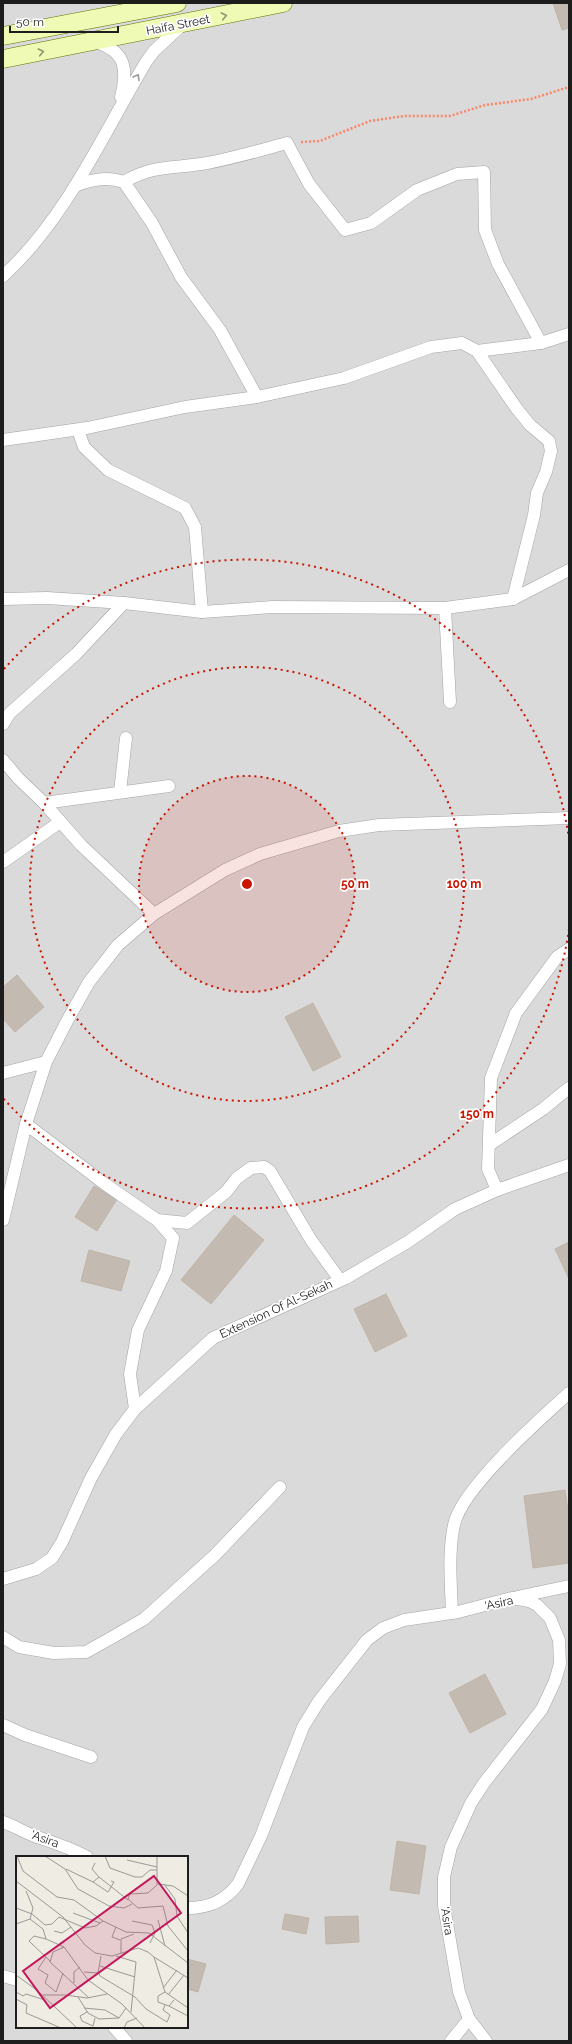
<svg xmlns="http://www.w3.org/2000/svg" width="572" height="2044" font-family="Raleway,sans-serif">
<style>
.residential{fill:#dbdada;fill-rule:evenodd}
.building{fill:#c3bbb2;stroke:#c0b4a5}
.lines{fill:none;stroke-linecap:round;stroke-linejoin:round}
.minor-casing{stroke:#a4a4a4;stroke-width:13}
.secondary-casing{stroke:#5d7504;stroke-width:19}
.path{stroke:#fb8567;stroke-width:2.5;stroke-dasharray:2 2;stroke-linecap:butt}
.minor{stroke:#fff;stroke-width:12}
.secondary{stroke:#effab5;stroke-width:18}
.oneway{stroke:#909771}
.oneway2{stroke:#999}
.ring{fill:none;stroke:#ca1500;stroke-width:2;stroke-dasharray:2 4}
.labels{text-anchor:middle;stroke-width:3.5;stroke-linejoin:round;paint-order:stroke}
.street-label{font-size:12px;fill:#1d1d1d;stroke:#fff}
.inset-road{fill:none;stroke:#9a9994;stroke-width:1}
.view{fill:#c2185b;fill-opacity:0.15;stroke:#c2185b;stroke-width:2}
.inset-edge{fill:none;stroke:#1d1d1d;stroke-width:2}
.centre{fill:#ca1500;stroke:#fff;stroke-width:2}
.ring-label{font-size:12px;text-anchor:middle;font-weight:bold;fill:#ca1500;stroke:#fff;stroke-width:3.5;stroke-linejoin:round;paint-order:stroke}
</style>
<rect width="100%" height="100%" fill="#eeece3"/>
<path class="residential" d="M3 3H569V2041H3ZM17 1857H187V2027H17Z"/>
<g class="building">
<path d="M553 3H569V28L562 30Z"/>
<path d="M17 975 44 1007 15 1032 3 1019V987Z"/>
<path d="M313 1003 341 1057 313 1071 285 1017Z"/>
<path d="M94 1186 117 1199 97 1231 75 1217Z"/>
<path d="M234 1215 264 1240 211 1304 181 1280Z"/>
<path d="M569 1242V1279L555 1249Z"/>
<path d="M89 1250 130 1261 121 1291 81 1281Z"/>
<path d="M386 1294 407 1336 375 1352 354 1309Z"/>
<path d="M565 1490 569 1518V1563L533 1568 524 1496Z"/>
<path d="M485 1674 506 1714 470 1733 449 1693Z"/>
<path d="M397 1841 426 1846 419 1894 390 1890Z"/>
<path d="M285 1914 309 1918 306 1934 282 1929Z"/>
<path d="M358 1916 359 1942 326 1944 325 1917Z"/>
<path d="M187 1959 206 1964 198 1992 187 1989Z"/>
</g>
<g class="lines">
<defs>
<g id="minor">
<path d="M95 42C126 51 128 69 121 97"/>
<path d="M124 182C154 164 175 169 207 163 234 158 261 150 287 143L309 184 345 230 371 223 417 190 457 174 484 172 485 230 498 264 541 343"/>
<path d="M75 186C91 179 107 176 124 182L152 223 181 277 220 330 257 397"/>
<path d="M3 276C66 219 103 134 146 62L154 51 182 25"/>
<path d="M477 351 541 343 569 334"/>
<path d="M78 430 84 447 108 470 185 508 195 527 202 612"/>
<path d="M3 440 87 428 185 407 257 397 344 378 431 347 462 343 477 351 517 409 530 425 549 441 551 451 546 472 537 493 534 515 513 599"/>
<path d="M3 599 47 598 124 603 202 612 273 607 445 608 513 599 569 570"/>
<path d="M445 608 450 702"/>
<path d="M3 724 10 713 76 654 124 603"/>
<path d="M3 760 18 778 44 803 81 845 154 914"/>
<path d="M120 792 126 738"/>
<path d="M44 803 169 786"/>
<path d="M3 862 60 822"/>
<path d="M3 1073 46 1062"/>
<path d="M26 1124 105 1184 157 1220 173 1238 166 1271 138 1330 130 1374 135 1409"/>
<path d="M489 1145 543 1109 569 1088"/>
<path d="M497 1190 488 1169 491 1078 516 1013 557 957 569 949"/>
<path d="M3 1220 26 1124 46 1062 67 1021 89 982 118 945 154 914 225 870 260 854 339 831 379 825 569 818"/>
<path d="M157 1220 187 1223 226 1192 237 1178 251 1168 264 1167 270 1171 311 1240 340 1280"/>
<path d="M3 1579 36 1569 52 1558 62 1542 91 1478 116 1434 135 1409 213 1338 346 1278 406 1243 455 1209 497 1190 569 1165"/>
<path d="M517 1597 569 1586"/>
<path d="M452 1613C451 1584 448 1553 454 1525 461 1489 540 1419 569 1393"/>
<path d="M3 1637 19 1647 54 1653 86 1652 111 1638 144 1619 215 1555 280 1487"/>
<path d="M3 1725 25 1735 91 1757"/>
<path d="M3 1822C15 1826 25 1833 37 1837 55 1843 71 1848 87 1857"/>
<path d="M187 1908C209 1908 225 1901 238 1884L261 1836 303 1727 319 1701 367 1640 383 1628 404 1620 458 1612 512 1598 529 1601 537 1605 550 1618 559 1640 560 1664 555 1681 542 1709 484 1783 471 1803 451 1847 444 1877V1906L459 1992 469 2019 486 2041"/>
<path d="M3 1976 17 1980"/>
<path d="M114 2027 126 2041"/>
<path d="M451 2041 469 2019"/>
</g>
<g id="secondary">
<path d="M3 36 177 3"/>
<path d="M3 59 283 3"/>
</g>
</defs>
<use href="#minor" class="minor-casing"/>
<use href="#secondary" class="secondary-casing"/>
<path class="path" d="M301 142 320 141 370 121 404 116H450L485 105 531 99 569 87"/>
<use href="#minor" class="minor"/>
<use href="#secondary" class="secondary"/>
</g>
<defs><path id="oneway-chevron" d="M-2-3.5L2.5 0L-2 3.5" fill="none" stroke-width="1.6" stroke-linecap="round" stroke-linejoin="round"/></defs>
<g class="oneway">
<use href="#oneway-chevron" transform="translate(224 16) rotate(-11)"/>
<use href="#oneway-chevron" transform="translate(41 52) rotate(-11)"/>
</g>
<use class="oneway2" href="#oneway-chevron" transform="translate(137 77) rotate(-59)"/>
<circle cx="247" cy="884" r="108" fill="#ca1500" fill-opacity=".12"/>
<g class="ring">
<circle cx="247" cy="884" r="108"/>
<circle cx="247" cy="884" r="217"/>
<path d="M569 929A325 325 0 0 1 4 1099M4 669A325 325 0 0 1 569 839"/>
</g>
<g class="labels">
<g class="street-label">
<text transform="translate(178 25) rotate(-11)" y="4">Haifa Street</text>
<text transform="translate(276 1309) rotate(-25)" y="4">Extension Of Al-Sekah</text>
<text transform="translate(499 1603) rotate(-12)" y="4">'Asira</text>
<text transform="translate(45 1839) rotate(20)" y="4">'Asira</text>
<text transform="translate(447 1921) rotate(81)" y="4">'Asira</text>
</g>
</g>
<g transform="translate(16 1856)">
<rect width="172" height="172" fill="#eeece3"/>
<path class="inset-road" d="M1 0 7 15 41 41 58 44 87 65 110 76 133 77 172 107M29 0 49 13 62 33 93 50 108 52 116 48M89 0 94 12 119 21H126L134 14H141M141 0V29L132 37 114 38 112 43 122 52 147 50 152 70 172 95M111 4 141 11M79 7 76 13 83 21M50 13 77 26 83 21 112 44M0 25 47 61 69 89 79 97 96 100 122 92 132 96 138 101 149 136 172 152M77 26 92 36 98 26 95 25M142 28 157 30 172 40M148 28 159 43 161 60 172 77M10 35 17 52 14 63M0 52 16 58 29 69 36 68 43 61 69 72 80 70 87 65M57 57 84 67M142 64 149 90M116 65 136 69 139 77 134 87M0 68 14 63 27 73 30 83 48 91 72 124 106 148 129 172M100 71 96 81 104 84M38 75 46 77 55 71M30 83 18 80 13 85 34 105M48 91 37 96 34 106 73 142M105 98V83L118 78M100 100 120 106 115 156M30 101 22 113 32 119 29 127 40 136M138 101 172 122M84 110 119 121M68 116 82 117 85 100M82 116 84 120 119 141 130 153 151 166 154 159 147 154 149 149M0 119 22 135 61 172M58 127V116L64 111M147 132 161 114M0 136 7 140 10 138 29 144M40 136 47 117M149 136 142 140V146L153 150 158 144M27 139H49L71 142 91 138M152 139 168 119M62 141 72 157 83 163 103 162 110 152M0 143 11 149 10 157 45 172M153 150 172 160M68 152 89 154 103 162M71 156 64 160 66 165 77 170 79 162M108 172 111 166 121 162"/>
<path class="view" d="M138 20 165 57 34 152 7 115Z"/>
<rect width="172" height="172" class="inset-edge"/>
</g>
<circle cx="247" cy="884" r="6" class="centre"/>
<g class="ring-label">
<text x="355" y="888">50 m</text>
<text x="464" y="888">100 m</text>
<text x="477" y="1118">150 m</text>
</g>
<rect width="572" height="2044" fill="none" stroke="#1d1d1d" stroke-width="8"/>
<path d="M10 26v6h108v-6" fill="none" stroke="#1d1d1d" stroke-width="2"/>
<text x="16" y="26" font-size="12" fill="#1d1d1d" stroke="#ffffff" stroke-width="3" paint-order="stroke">50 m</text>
</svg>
